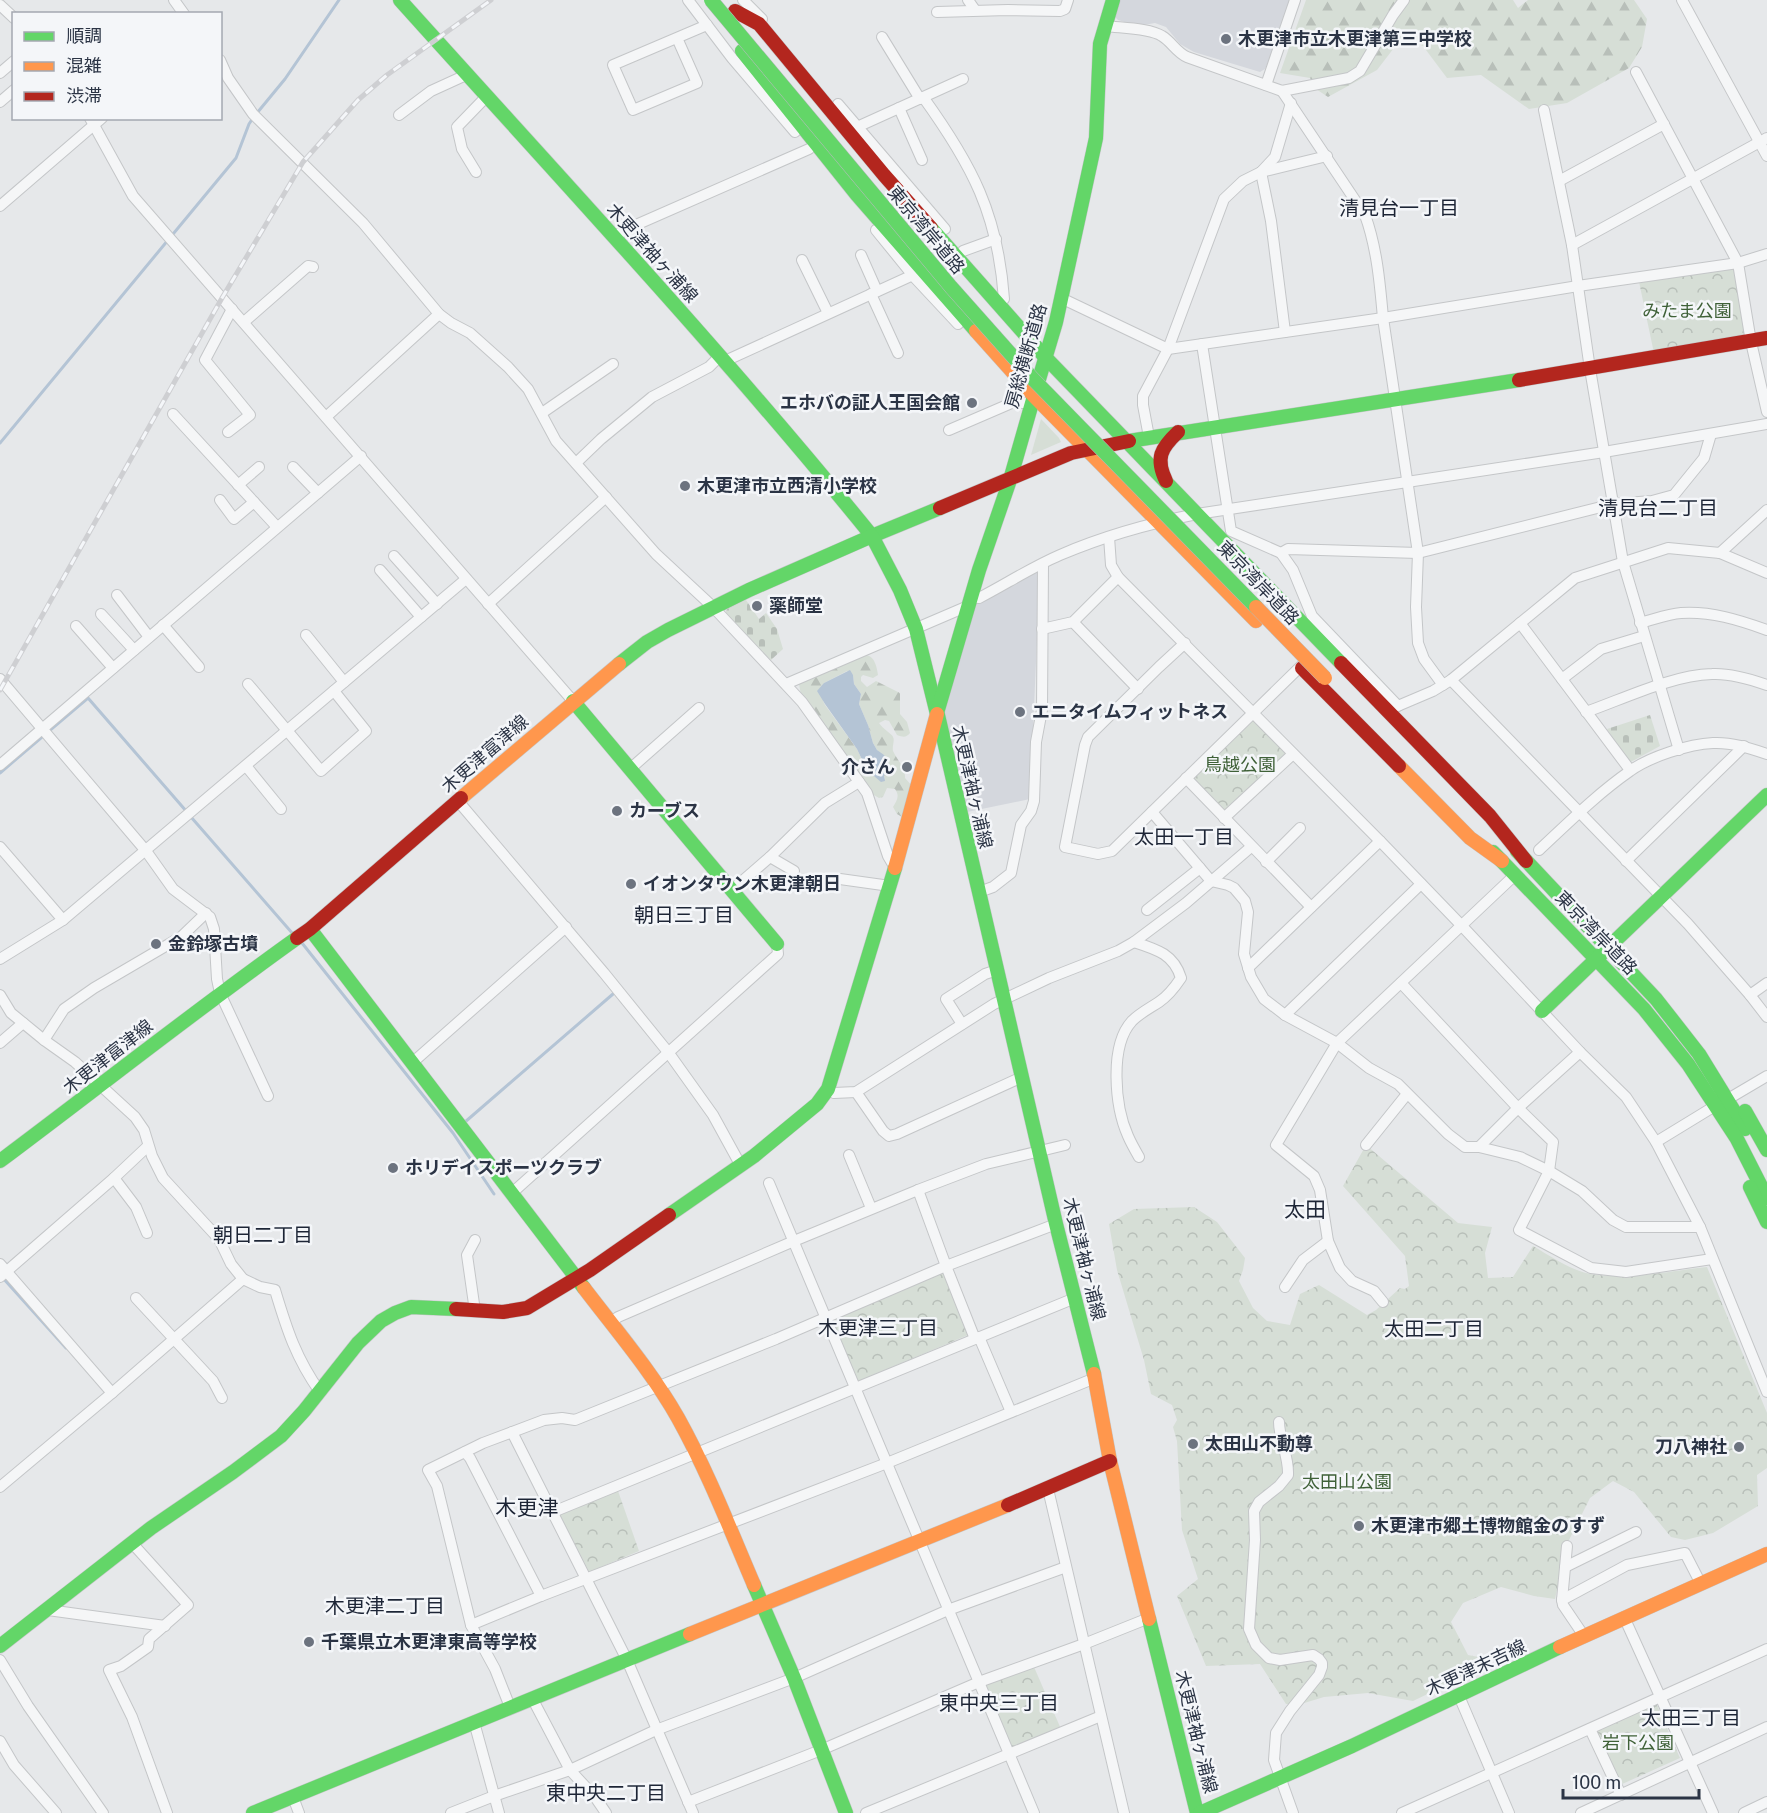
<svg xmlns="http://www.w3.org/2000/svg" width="1767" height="1813" font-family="'Public Sans','Noto Sans JP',sans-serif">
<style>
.built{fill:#d4d7dd}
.forest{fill:url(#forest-firs);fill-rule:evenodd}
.cemetery{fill:url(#cemetery-stones)}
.park{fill:url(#park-crowns)}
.garden{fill:#d6ded6}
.water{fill:#b4c4d5}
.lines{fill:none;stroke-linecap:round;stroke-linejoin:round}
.stream{stroke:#b4c4d5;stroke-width:3}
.street-casing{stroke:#c4c6c8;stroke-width:12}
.fast-casing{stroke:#c4c6c8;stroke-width:15}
.slow-casing{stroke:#c4c6c8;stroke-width:15}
.jam-casing{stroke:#c4c6c8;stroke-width:15}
.street{stroke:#f5f6f7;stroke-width:10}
.fast{stroke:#63d668;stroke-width:14}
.slow{stroke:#ff974d;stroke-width:14}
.jam{stroke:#b3261e;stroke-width:14}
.rail-casing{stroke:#cecfd2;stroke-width:5}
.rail{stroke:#f4f6f9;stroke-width:3;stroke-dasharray:9;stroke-linecap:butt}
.fast-bridge-casing{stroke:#b8bbbf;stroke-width:15;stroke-linecap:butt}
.slow-bridge-casing{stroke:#b8bbbf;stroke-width:15;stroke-linecap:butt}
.fast-bridge{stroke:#63d668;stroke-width:14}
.slow-bridge{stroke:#ff974d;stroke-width:14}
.poi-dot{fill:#6c737f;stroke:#f4f6f9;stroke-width:2}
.labels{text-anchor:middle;stroke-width:5;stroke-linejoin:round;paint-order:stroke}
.poi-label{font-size:18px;font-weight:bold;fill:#2b3445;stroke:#f4f6f9;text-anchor:start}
.street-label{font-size:18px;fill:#2b3445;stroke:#f4f6f9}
.park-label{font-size:18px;fill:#3f6138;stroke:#f4f6f9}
.neighbourhood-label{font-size:20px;fill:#1d2536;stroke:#f4f6f9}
.quarter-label{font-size:21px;fill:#1d2536;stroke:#f4f6f9}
</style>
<defs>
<pattern id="forest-firs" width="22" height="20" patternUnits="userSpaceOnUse" patternTransform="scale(1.5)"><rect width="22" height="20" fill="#d6ded6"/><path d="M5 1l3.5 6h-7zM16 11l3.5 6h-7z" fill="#b8bfb9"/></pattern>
<pattern id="cemetery-stones" width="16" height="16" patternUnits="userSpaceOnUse" patternTransform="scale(1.5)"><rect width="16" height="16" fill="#d6ded6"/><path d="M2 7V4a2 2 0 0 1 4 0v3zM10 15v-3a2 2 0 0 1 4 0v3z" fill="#b8bfb9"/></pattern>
<pattern id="park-crowns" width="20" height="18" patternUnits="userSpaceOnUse" patternTransform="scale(1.5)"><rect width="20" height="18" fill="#d6ded6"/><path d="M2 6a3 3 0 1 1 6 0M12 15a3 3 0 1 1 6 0" fill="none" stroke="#b8bfb9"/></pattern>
</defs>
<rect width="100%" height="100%" fill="#e6e8ea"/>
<g class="built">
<path d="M1119 0H1290L1269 60 1265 69 1260 72 1194 52 1180 44 1166 27 1155 23 1138 26 1118 20 1114 16Z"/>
<path d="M1040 570 1030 799 967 812 940 714 972 601Z"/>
</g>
<g class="forest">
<path d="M1306 0H1513L1518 8 1528 0H1634L1647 19 1642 47 1629 68 1567 103 1529 109 1481 75 1447 78 1423 46 1409 41 1397 44 1377 70 1328 97 1316 89 1310 78 1280 73Z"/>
<path d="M867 655C875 657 877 668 878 675L873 678 863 675 861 677V681L867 687 876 681 900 693V714L907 722 910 733C906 738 903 737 897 735L889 721 885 720 879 723C883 729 893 735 893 737 895 740 892 746 893 751 897 760 906 768 905 778L913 787 902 817 897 814 893 807C897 800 900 796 895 789L887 788 883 797 879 798 867 791 831 736V733L801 695 799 684ZM847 671 853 675 854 684 861 694 859 704 868 725 873 743 877 750 887 760 889 767 884 775 885 779 876 776 867 770 857 749 825 705 823 701 824 683Z"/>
</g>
<g class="cemetery">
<path d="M746 600 759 619 766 613 777 629 783 649 771 660 763 653 725 614 727 609Z"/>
<path d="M1650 715 1660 746 1629 763 1607 729Z"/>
</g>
<g class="park">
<path d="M1738 263 1751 342 1655 358 1638 277Z"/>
<path d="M1253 718 1286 754 1228 809H1224L1195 780 1193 776Z"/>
<path d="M1366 1145 1458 1223 1492 1227 1485 1253 1488 1278 1513 1277 1533 1246C1550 1256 1572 1271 1591 1274 1629 1280 1670 1271 1707 1267L1767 1413V1468L1757 1475 1758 1506 1713 1533 1685 1540 1671 1537 1634 1492 1613 1481 1590 1498 1567 1544 1555 1599 1534 1596 1501 1587 1463 1603 1451 1622 1468 1655 1484 1658 1490 1664 1413 1701 1368 1693 1324 1697 1301 1704H1286L1260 1664 1206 1666 1177 1596 1198 1579 1182 1530 1177 1441 1173 1427 1177 1420 1172 1405 1151 1394 1144 1360 1117 1270 1109 1224 1134 1209 1194 1207 1217 1222 1245 1258 1243 1270 1239 1281 1253 1308 1267 1321 1290 1325 1300 1294 1319 1285 1367 1315 1376 1310 1400 1288 1405 1289 1409 1286 1405 1256 1343 1186Z"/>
<path d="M943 1273 968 1335 859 1381 856 1380 832 1323 835 1318Z"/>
<path d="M617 1488 639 1551 589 1572 559 1513Z"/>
<path d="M1034 1667 1061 1729 1011 1751 984 1686Z"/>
<path d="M1656 1703 1680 1758 1620 1785 1595 1729Z"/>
</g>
<path class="garden" d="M1041 419 1059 438 1061 442 1031 455Z"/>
<path class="water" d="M850 670 853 675 854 684 861 694 859 704 868 725 873 743 877 750 884 755 887 760 888 771 884 775 885 781 881 782 867 770 857 749 825 704 817 691 824 683Z"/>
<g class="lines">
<g class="stream">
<path d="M257 113 285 79 339 0"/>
<path d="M0 443 236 158 249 124 253 118"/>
<path d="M49 731 88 698 187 812"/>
<path d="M0 773 42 737"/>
<path d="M191 817 293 934"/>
<path d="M302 943 453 1133 494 1194"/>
<path d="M465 1122 613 994"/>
<path d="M2 1277 66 1348"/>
</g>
<defs>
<g id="street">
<path d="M174 0 184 14"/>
<path d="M688 0 732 58 795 132"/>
<path d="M743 0 762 19"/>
<path d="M968 0 975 10"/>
<path d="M1682 0 1767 156"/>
<path d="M0 5 14 18"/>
<path d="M937 12 1008 10 1060 11 1065 9 1068 0"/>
<path d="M1106 26C1121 28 1150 28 1162 36 1172 42 1176 52 1187 57L1282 91 1349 78 1360 71 1393 15 1404 0"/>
<path d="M882 37 920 99"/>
<path d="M677 38 697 83 633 110 613 65 707 25"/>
<path d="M220 60 228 78 253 114 363 223 439 314 451 323 470 333 508 367 528 389 556 441 656 554 713 607 802 702 867 793 888 856 895 868"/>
<path d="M1636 72 1738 263 1751 342 1767 412"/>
<path d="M0 73 14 61"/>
<path d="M1266 85 1295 0"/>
<path d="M1282 91 1365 215C1377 248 1380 284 1383 318L1418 553 1416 607 1418 643 1424 659 1443 685"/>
<path d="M923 97C972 165 998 214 1004 299"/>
<path d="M0 102 14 90"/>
<path d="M838 104 945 229"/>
<path d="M899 108 922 160"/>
<path d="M1544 110 1572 245 1590 369 1623 562 1679 750"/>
<path d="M399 115 431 91 466 75"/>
<path d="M90 118 133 196 573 701"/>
<path d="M857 127 963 79"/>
<path d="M476 172 462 149 457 127 486 97"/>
<path d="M1559 181 1664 124"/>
<path d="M0 206 102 118"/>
<path d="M876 230 915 278 958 324"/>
<path d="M613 237 629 228 809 149"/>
<path d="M1572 245 1767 138"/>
<path d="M963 251 996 239"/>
<path d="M861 255 877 291"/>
<path d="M802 260 828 313"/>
<path d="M871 294 898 353"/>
<path d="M1061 298 1168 349 1383 318 1578 286 1738 263 1767 254"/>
<path d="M244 322 308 266 313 267"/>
<path d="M1285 332 1271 221 1261 172 1275 157 1291 103"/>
<path d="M1202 344 1231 531 1281 553 1293 570 1312 616 1398 706"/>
<path d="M725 361 913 275"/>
<path d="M542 413 613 364"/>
<path d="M173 414 277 527"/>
<path d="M326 417 439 314"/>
<path d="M949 430 1014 402 1032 404"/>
<path d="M228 432 250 415 205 360 232 309"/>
<path d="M1149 437 1143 405V396L1168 349 1224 199 1243 181 1261 172 1327 156"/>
<path d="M576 463 601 439 652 397 709 367 720 356"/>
<path d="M293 467 318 493"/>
<path d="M238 485 259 467"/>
<path d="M220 500 234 519 254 502"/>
<path d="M1109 537 1111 565 1118 577 1380 841"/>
<path d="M1281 553 1288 549 1418 553 1613 504 1652 501 1674 495 1704 458 1711 434"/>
<path d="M1720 553 1767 510"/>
<path d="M394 556 437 604"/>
<path d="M380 570 421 617"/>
<path d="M117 595 149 637"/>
<path d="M971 597 979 598C1006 584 1032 567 1060 555 1104 536 1151 523 1197 514L1604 452 1767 424"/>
<path d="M488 604 606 497"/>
<path d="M101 614 134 650"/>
<path d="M1073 622 1138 689"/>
<path d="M1520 623 1630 770"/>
<path d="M1640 623C1653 620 1667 614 1681 613 1711 611 1739 620 1767 630"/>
<path d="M163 625 199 667"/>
<path d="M76 626 113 668"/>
<path d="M1042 629 1073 622 1118 577"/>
<path d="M306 635 344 682"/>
<path d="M1185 643 1159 667 1088 737 1085 745 1065 847 1098 854 1112 851 1301 666"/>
<path d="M0 679 146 851 173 889 210 917 214 929 217 979 220 993 268 1096"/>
<path d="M1562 679 1601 649 1644 636"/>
<path d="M1451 680 1688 924 1750 995 1767 1017"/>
<path d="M248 684 321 771 366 731 334 691"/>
<path d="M786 684 968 606"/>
<path d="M1393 708 1433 691 1451 680 1575 578 1668 548 1720 553 1767 573"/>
<path d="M1586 712C1623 699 1672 675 1712 674 1730 673 1750 679 1767 685"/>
<path d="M0 765 361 456"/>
<path d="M246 766 281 809"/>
<path d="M630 769 699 708"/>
<path d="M1186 778 1311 907"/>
<path d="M458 801 604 973 668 1052 713 1115 741 1166"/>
<path d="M1152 812 1211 881 1228 885 1234 888 1245 901 1248 912 1244 954 1251 977 1264 999 1285 1015 1337 1043 1369 1068 1398 1084 1448 1134 1465 1147H1479L1520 1157 1549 1171 1582 1191 1613 1220 1626 1227H1700"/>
<path d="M1224 818 1293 754"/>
<path d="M0 847 63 920"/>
<path d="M1539 850C1568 823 1597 794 1630 771 1649 757 1689 744 1713 743 1731 742 1749 748 1767 754"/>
<path d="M770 857 794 871"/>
<path d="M1626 861 1744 746"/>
<path d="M1266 862 1300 828"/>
<path d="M840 879 890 886"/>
<path d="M732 890 770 857 825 803 859 782"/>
<path d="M979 892 993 887 1011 873 1021 825 1031 811 1034 801 1036 742 1042 710 1043 564"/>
<path d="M1147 910 1200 868"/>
<path d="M1134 942C1156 949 1174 954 1181 978 1175 987 1168 996 1159 1002 1150 1008 1140 1013 1132 1021 1109 1046 1115 1107 1128 1136 1131 1143 1135 1150 1139 1157"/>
<path d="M0 959 63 920 466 579"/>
<path d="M1248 968 1380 841 1462 926 1580 1052 1626 1097 1656 1142 1700 1227 1767 1392"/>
<path d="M1401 983 1518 1108 1553 1142 1549 1171 1519 1230 1591 1268 1626 1272 1712 1259"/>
<path d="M0 995 11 1013 44 1040 75 1062 135 1117 144 1130 152 1156 163 1178 219 1239 231 1264 243 1279 260 1287 275 1290C287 1330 296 1358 320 1392"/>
<path d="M1750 995 1767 983"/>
<path d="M1285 1015 1421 884"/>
<path d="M962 1024 946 999 985 974 997 970"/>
<path d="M44 1040 64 1009 94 988 181 937 206 913"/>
<path d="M0 1043 23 1023"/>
<path d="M412 1063 566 927"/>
<path d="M828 1089 834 1093 856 1092 994 1004 1049 978 1118 951 1134 942 1186 903 1251 847"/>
<path d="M856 1092 883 1131 889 1136 897 1134 1022 1077"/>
<path d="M1728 1099 1767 1076"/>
<path d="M1656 1142 1710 1109"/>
<path d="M1366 1145 1407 1094"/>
<path d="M1479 1147 1518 1108 1580 1052"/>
<path d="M849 1155 871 1208"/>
<path d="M114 1178 136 1207 147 1233"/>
<path d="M769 1183 1034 1813"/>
<path d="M918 1190 946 1266 975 1339"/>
<path d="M512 1193 778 954 777 944"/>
<path d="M475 1240 467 1255 475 1311"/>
<path d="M0 1264 112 1393"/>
<path d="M0 1277 114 1178 148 1146"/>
<path d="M1285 1287 1303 1260 1328 1241"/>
<path d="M136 1298 213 1381 222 1398"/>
<path d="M1383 1302 1374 1291 1352 1281 1340 1268 1328 1241 1320 1190 1314 1176 1276 1145 1337 1043 1516 874"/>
<path d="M610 1323 618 1317 794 1241 918 1190 986 1164 1065 1145"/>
<path d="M979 1337 1011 1412"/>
<path d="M1279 1422C1279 1439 1289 1456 1288 1475L1279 1486 1259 1502 1254 1511 1255 1540 1249 1629 1256 1645 1269 1658 1280 1660 1313 1655 1319 1659 1322 1663V1667L1319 1675 1290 1711 1276 1733 1274 1760 1293 1813"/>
<path d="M512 1432 627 1660 693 1813"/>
<path d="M465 1452 470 1458 541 1596"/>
<path d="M0 1487 112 1393 243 1279"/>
<path d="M1048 1489 1124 1813"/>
<path d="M553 1512 1075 1298"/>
<path d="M132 1543 188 1605 149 1639 148 1647 121 1666 109 1670 132 1717 167 1813"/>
<path d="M1565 1567 1636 1532"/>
<path d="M1562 1600 1567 1546"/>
<path d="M48 1610 165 1626"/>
<path d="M1624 1617 1713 1813"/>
<path d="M471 1625 541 1596 887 1463 1095 1378"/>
<path d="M1584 1636 1563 1605 1562 1600 1627 1565 1685 1553 1701 1584"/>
<path d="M0 1660 28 1706 103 1813"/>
<path d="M1459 1696 1509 1813"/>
<path d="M532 1698 570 1770 595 1797 606 1813"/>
<path d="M510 1707 495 1669 471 1625 437 1486 428 1470 483 1443 544 1420 562 1418 575 1420 776 1339 946 1266 1056 1224"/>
<path d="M474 1722 499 1813"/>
<path d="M1590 1729 1621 1795"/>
<path d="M0 1741 14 1765 56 1813"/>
<path d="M293 1797 299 1813"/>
<path d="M688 1802 821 1750 979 1682 1084 1644 1149 1618"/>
<path d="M451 1813 494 1796 570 1770 656 1730 794 1678 948 1610 1066 1567"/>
<path d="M866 1813 1101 1716"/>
<path d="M1402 1813 1767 1649"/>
<path d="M1581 1813 1767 1727"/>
<path d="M1744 1813 1767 1802"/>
</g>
<g id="fast">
<path d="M400 0C559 177 722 351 872 536L940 508"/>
<path d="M742 51 857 195 976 331"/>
<path d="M931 228 1046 358 1341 663"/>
<path d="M1034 396 1056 322 1096 138 1100 44 1113 0"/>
<path d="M1129 441 1519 380"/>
<path d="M619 664 647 642 668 630 749 590 872 536 900 590 916 629 937 714"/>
<path d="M573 701 777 944"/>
<path d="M937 713 979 570 1010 480 1034 396"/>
<path d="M938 715 1056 1224 1094 1374"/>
<path d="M1517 851 1656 999 1699 1054 1745 1129"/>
<path d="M1493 852 1644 1009 1688 1064 1737 1139 1767 1198"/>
<path d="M310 929 584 1288"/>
<path d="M1542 1011 1767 795"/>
<path d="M1745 1111 1767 1150"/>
<path d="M0 1161C99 1087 196 1010 297 938"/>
<path d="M1750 1187 1767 1222"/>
<path d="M669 1215 754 1156 817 1104 828 1089 895 868"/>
<path d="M754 1585 794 1678 846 1813"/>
<path d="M1149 1619 1197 1813"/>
<path d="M0 1646 151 1528 233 1472 281 1436 304 1411 358 1343 381 1321 395 1313 411 1307 456 1309"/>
<path d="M253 1813 690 1634"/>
<path d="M1200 1813 1352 1746 1560 1647"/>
</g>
<g id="slow">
<path d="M976 331 1034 396 1256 621"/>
<path d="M1399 766 1470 838 1502 861"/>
<path d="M461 798 619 664"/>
<path d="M895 868 937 714"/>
<path d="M584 1288C616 1330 652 1372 678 1418 708 1472 730 1529 754 1585"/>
<path d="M1094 1374 1110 1461 1149 1619"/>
<path d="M690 1634 1008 1505"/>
<path d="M1560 1647 1767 1554"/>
</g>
<g id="jam">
<path d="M735 11 759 24 884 175 931 228"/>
<path d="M1519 380 1767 338"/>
<path d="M1166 481C1155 458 1161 448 1178 432"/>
<path d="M940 508 1071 453 1129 441"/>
<path d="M1341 663 1490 816 1526 861"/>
<path d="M1302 668 1399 766"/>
<path d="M297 938 310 929 461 798"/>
<path d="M456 1309 503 1312 527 1308 590 1270 669 1215"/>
<path d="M1008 1505 1110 1461"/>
</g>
</defs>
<use href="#street" class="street-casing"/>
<use href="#fast" class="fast-casing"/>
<use href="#slow" class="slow-casing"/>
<use href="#jam" class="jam-casing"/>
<use href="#street" class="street"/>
<use href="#fast" class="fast"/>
<use href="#slow" class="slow"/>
<use href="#jam" class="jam"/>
<defs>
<path id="rail" d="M0 690 222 298 303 162 358 100 387 75 491 0"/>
</defs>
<use href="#rail" class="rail-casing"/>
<use href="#rail" class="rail"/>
<defs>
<path id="fast-bridge" d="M711 0 951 287 1032 378 1256 607"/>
<path id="slow-bridge" d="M1256 607 1325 678"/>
</defs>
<use href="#fast-bridge" class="fast-bridge-casing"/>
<use href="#slow-bridge" class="slow-bridge-casing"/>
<use href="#fast-bridge" class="fast-bridge"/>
<use href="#slow-bridge" class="slow-bridge"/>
</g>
<g class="poi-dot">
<circle cx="1226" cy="39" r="6"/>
<circle cx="972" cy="403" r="6"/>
<circle cx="685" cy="486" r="6"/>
<circle cx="757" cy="606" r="6"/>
<circle cx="1020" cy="712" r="6"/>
<circle cx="907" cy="767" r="6"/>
<circle cx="617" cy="811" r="6"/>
<circle cx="631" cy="884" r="6"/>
<circle cx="156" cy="944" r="6"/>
<circle cx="393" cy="1168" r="6"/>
<circle cx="1193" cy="1444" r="6"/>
<circle cx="1739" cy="1447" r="6"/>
<circle cx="1359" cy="1526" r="6"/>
<circle cx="309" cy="1642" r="6"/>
</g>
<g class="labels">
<g class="poi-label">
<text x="1238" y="45">木更津市立木更津第三中学校</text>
<text x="960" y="409" text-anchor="end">エホバの証人王国会館</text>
<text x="697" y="492">木更津市立西清小学校</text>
<text x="769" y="612">薬師堂</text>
<text x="1032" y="718">エニタイムフィットネス</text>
<text x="895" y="773" text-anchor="end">介さん</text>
<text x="629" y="817">カーブス</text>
<text x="643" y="890">イオンタウン木更津朝日</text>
<text x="168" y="950">金鈴塚古墳</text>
<text x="405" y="1174">ホリデイスポーツクラブ</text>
<text x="1205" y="1450">太田山不動尊</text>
<text x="1727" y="1453" text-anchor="end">刀八神社</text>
<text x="1371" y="1532">木更津市郷土博物館金のすず</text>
<text x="321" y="1648">千葉県立木更津東高等学校</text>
</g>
<g class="street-label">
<text transform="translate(926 230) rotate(50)" y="6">東京湾岸道路</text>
<text transform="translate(652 253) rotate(48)" y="6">木更津袖ヶ浦線</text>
<text transform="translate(1026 356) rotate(-74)" y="6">房総横断道路</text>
<text transform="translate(1258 583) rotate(46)" y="6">東京湾岸道路</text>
<text transform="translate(485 754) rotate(-41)" y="6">木更津富津線</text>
<text transform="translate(972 787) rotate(77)" y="6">木更津袖ヶ浦線</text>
<text transform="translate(1596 933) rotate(46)" y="6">東京湾岸道路</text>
<text transform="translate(108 1057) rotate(-38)" y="6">木更津富津線</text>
<text transform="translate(1084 1259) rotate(76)" y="6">木更津袖ヶ浦線</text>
<text transform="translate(1476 1668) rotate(-25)" y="6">木更津末吉線</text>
<text transform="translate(1196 1732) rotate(76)" y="6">木更津袖ヶ浦線</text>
</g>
<g class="park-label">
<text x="1687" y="317">みたま公園</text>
<text x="1240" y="771">鳥越公園</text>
<text x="1347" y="1488">太田山公園</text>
<text x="1638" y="1749">岩下公園</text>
</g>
<g class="neighbourhood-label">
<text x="1399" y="215">清見台一丁目</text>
<text x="1658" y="515">清見台二丁目</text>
<text x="1184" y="844">太田一丁目</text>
<text x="684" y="922">朝日三丁目</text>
<text x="263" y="1242">朝日二丁目</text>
<text x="878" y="1335">木更津三丁目</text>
<text x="1434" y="1336">太田二丁目</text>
<text x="385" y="1613">木更津二丁目</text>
<text x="999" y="1710">東中央三丁目</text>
<text x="1691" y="1725">太田三丁目</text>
<text x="606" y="1800">東中央二丁目</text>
</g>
<g class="quarter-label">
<text x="1305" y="1217">太田</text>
<text x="527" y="1515">木更津</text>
</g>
</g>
<rect x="12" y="12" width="210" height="108" fill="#f4f6f9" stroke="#a4a8b1" stroke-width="1.5"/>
<rect x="24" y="32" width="30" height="9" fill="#63d668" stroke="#a4a8b1" stroke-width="1.5"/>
<text x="66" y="42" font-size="18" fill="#2b3445">順調</text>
<rect x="24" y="62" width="30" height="9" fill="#ff974d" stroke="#a4a8b1" stroke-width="1.5"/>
<text x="66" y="72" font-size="18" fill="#2b3445">混雑</text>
<rect x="24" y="92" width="30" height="9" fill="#b3261e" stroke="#a4a8b1" stroke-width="1.5"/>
<text x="66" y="102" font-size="18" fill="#2b3445">渋滞</text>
<path d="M1563 1789v9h136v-9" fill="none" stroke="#2b3445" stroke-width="3"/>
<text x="1572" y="1789" font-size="18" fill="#2b3445" stroke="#f4f6f9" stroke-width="4.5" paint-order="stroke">100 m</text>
</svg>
